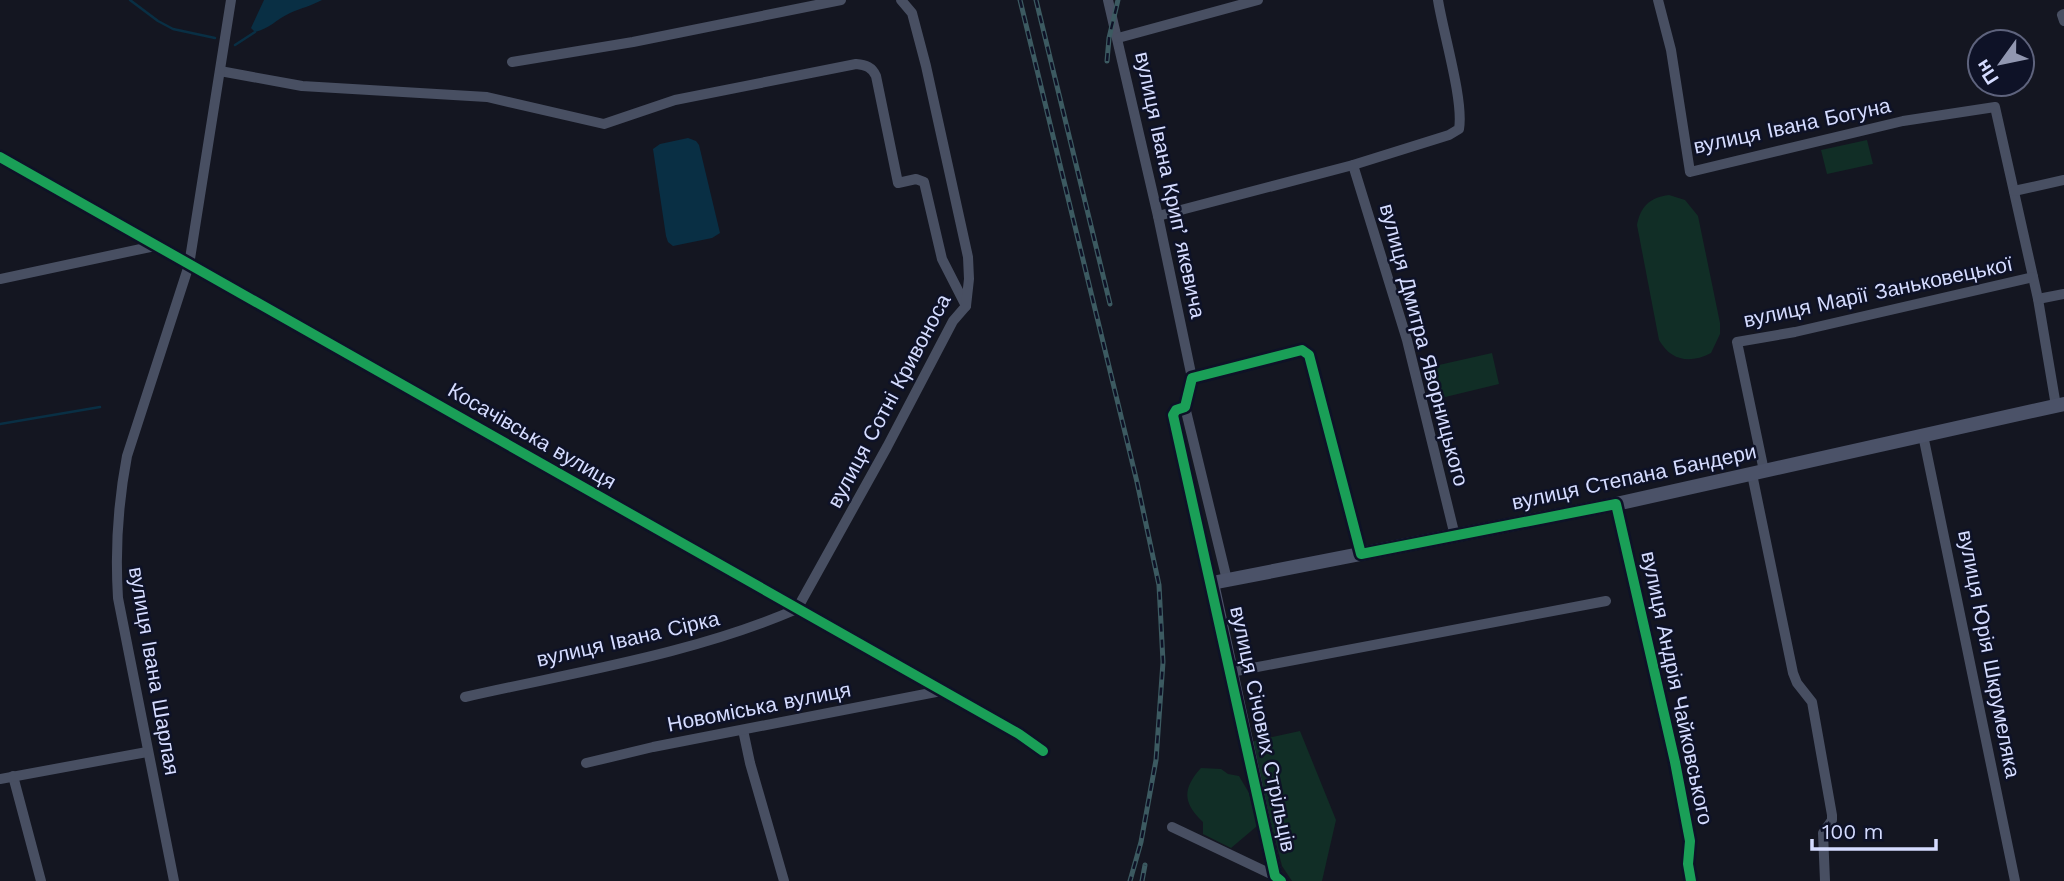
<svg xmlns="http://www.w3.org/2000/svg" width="2064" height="881" font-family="'Work Sans',sans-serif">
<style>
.green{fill:#112e26}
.water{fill:#092f44}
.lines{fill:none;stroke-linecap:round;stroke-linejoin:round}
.stream{stroke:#092f44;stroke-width:2.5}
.street{stroke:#484f62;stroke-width:10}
.secondary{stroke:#4b5268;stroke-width:14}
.rail-casing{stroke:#3c5a61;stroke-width:5}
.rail{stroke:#0e1227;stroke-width:2.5;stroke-dasharray:8;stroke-linecap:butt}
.cycleway-casing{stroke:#0e1227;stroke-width:15}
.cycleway{stroke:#1a9f57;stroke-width:10}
.labels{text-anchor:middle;stroke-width:5;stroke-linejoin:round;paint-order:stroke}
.street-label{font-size:21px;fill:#d5dcff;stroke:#0e1227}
</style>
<rect width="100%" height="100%" fill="#141621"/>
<g class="green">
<path d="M1867 140 1873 164 1827 174 1821 150Z"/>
<path d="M1669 195 1685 200 1698 216 1720 323V334L1711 353C1690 364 1671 361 1659 340L1637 225C1640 207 1650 197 1669 195Z"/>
<path d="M1492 353 1499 384 1437 399 1430 367Z"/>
<path d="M1300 731 1336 820 1322 881H1292L1282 866 1250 742Z"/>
<path d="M1201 768 1221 769 1228 774 1239 776 1249 793 1257 826 1231 848 1203 834V822C1183 803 1182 789 1201 768Z"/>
</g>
<g class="water">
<path d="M264 0H322C311 6 301 8 290 13 277 19 269 29 255 32L251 28Z"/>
<path d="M688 138 696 141 699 145 720 233 712 238 673 246 668 242 666 236 653 149 660 144Z"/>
</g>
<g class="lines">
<g class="stream">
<path d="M130 0 158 21 173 29 215 38"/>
<path d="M235 45 255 32"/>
<path d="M0 424 100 407"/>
</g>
<g class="street">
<path d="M1108 0 1158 216 1192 378 1185 407 1227 580"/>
<path d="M1658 0 1671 50 1690 172 1903 121 1995 107 2038 299 2056 406"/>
<path d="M2064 14 2062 15 2064 21"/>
<path d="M1118 38 1258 0"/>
<path d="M512 62 633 42 841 0"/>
<path d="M220 71 302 86 487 97 604 124 675 100 856 64C866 65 872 67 876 76L898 183 916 179 924 182 942 259 966 306"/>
<path d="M0 157 1019 734 1043 751"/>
<path d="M1353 165 1407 340 1455 536"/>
<path d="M2014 191 2064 180"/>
<path d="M1158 216 1353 165 1449 135 1459 129C1464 101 1443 32 1438 0"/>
<path d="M0 279 155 246"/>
<path d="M2038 299 2064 294"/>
<path d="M1185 407 1175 411 1174 417 1212 583"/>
<path d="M1923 435 2015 881"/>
<path d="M1764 471 1737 342 1795 332 2033 277"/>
<path d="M1752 474 1793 673 1797 683 1812 702 1832 815V820L1823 833 1825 881"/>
<path d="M1616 504 1675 762 1690 841 1688 864 1691 881"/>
<path d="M797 609 887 447 953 321 966 306 969 279 968 257 926 66 912 13 901 0"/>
<path d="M1231 672 1606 601"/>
<path d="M465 697C575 672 693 654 797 609"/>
<path d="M743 730 750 763 784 881"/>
<path d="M586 763 653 747 941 691"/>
<path d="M13 776 41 881"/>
<path d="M0 779 147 752"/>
<path d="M1172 827 1275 876"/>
<path d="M174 881 118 598C115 550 118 503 127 456L189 265 231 0"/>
</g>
<path class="secondary" d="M1281 881 1275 876 1212 583 1616 504 2064 404"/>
<defs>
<g id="rail">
<path d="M1020 0 1137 482 1159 585 1163 662 1156 760 1141 842 1130 881"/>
<path d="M1036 0 1110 304"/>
<path d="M1107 61 1109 38 1118 0"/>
<path d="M1142 881 1145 865"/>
</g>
</defs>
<use href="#rail" class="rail-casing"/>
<use href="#rail" class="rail"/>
<defs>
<g id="cycleway">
<path d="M0 157 1019 734 1043 751"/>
<path d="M1281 881 1275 876 1173 415 1176 410 1185 407 1192 378 1302 350 1309 355 1361 554 1616 504 1675 762 1690 841 1688 864 1691 881"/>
</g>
</defs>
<use href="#cycleway" class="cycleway-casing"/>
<use href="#cycleway" class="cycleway"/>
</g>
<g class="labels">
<g class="street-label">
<text transform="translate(1792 126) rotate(-12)" y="7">вулиця Івана Богуна</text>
<text transform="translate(1170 185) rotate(78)" y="7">вулиця Івана Крипʼякевича</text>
<text transform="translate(1878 292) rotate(-12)" y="7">вулиця Марії Заньковецької</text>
<text transform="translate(1424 345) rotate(75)" y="7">вулиця Дмитра Яворницького</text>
<text transform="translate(889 401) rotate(-62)" y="7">вулиця Сотні Кривоноса</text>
<text transform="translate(532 436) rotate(30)" y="7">Косачівська вулиця</text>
<text transform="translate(1634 477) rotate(-12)" y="7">вулиця Степана Бандери</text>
<text transform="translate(628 639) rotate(-13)" y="7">вулиця Івана Сірка</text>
<text transform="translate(1989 654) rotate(79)" y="7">вулиця Юрія Шкрумеляка</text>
<text transform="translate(154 671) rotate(80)" y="7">вулиця Івана Шарлая</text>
<text transform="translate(1677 688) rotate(78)" y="7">вулиця Андрія Чайковського</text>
<text transform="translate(759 707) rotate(-11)" y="7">Новоміська вулиця</text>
<text transform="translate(1263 729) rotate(78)" y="7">вулиця Січових Стрільців</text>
</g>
</g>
<g transform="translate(2001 63) rotate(237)"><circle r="33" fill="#0e1227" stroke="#5e637d" stroke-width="2"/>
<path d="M0-5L12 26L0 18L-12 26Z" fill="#9197b1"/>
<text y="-10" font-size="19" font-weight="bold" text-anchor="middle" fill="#d5dcff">Пн</text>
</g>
<path d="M1812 839v10h124v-10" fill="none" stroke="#d5dcff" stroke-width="3.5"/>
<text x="1822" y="839" font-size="21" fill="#d5dcff" stroke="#0e1227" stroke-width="5" paint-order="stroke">100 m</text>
</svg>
